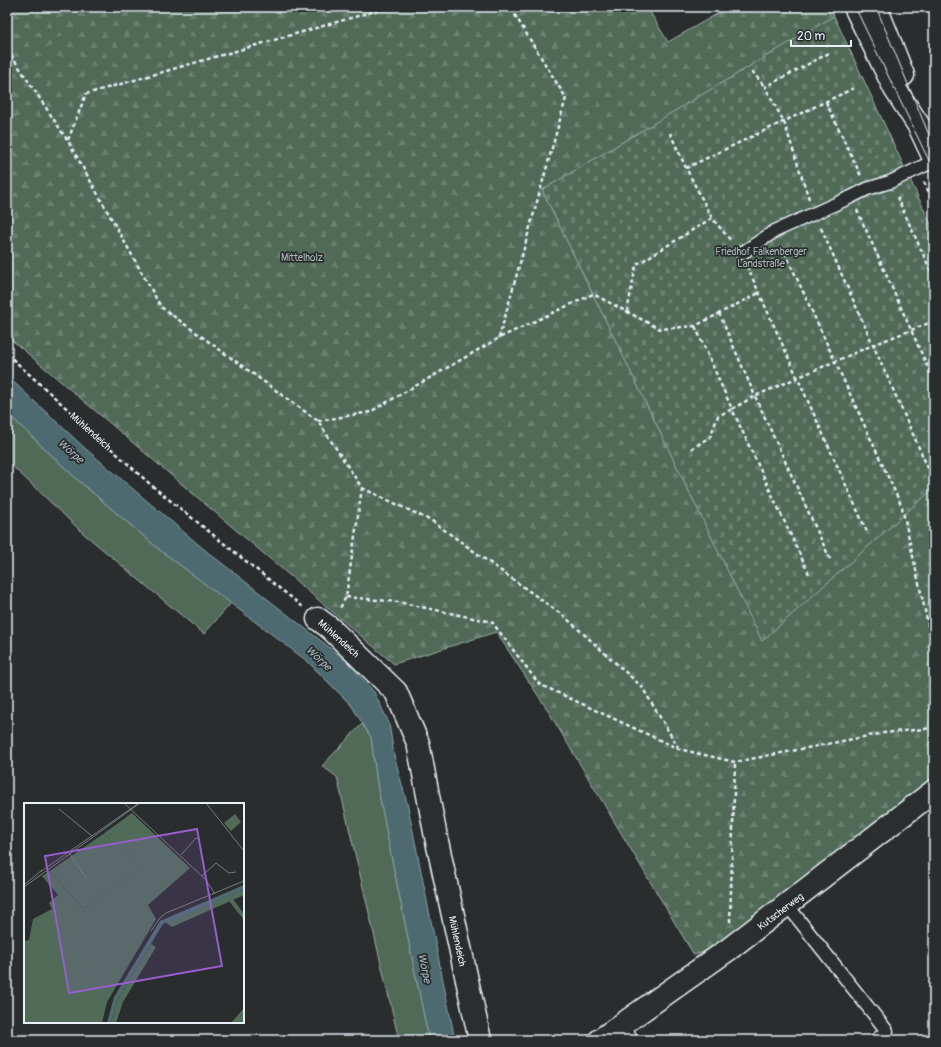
<svg xmlns="http://www.w3.org/2000/svg" width="941" height="1047" font-family="Pangolin,sans-serif">
<style>
.grass{fill:#516b59;stroke:#9caea8}
.forest{fill:url(#forest-firs);stroke:#9caea8}
.cemetery{fill:url(#cemetery-stones);stroke:#9caea8}
.water{fill:#4d6b70;stroke:#8ba1a6}
.lines{fill:none;stroke-linecap:round;stroke-linejoin:round}
.service-casing{stroke:#e8f1f8;stroke-width:15}
.minor-casing{stroke:#e8f1f8;stroke-width:25}
.tertiary-casing{stroke:#e8f1f8;stroke-width:25}
.path{stroke:#e8f1f8;stroke-width:2.5;stroke-dasharray:4 3;stroke-linecap:butt}
.service{stroke:#2a2d2e;stroke-width:12}
.minor{stroke:#2a2d2e;stroke-width:22}
.tertiary{stroke:#2a2d2e;stroke-width:22}
.tram{stroke:#e8f1f8;stroke-width:1}
.labels{text-anchor:middle;stroke-width:3.5;stroke-linejoin:round;paint-order:stroke}
.park-label{font-size:10px;fill:#acbbb8;stroke:#2a2d2e}
.street-label{font-size:10px;fill:#e8f1f8;stroke:#2a2d2e}
.water-label{font-size:11px;font-style:italic;fill:#a2b5bb;stroke:#2a2d2e}
.inset-road{fill:none;stroke:#767b7f;stroke-width:1}
.view{fill:#965dcd;fill-opacity:0.15;stroke:#965dcd;stroke-width:2}
.inset-edge{fill:none;stroke:#e8f1f8;stroke-width:2}
</style>
<defs>
<pattern id="forest-firs" width="22" height="20" patternUnits="userSpaceOnUse"><rect width="22" height="20" fill="#516b59"/><path d="M5 1l3.5 6h-7zM16 11l3.5 6h-7z" fill="#6a8172"/></pattern>
<pattern id="cemetery-stones" width="16" height="16" patternUnits="userSpaceOnUse"><rect width="16" height="16" fill="#516b59"/><path d="M2 7V4a2 2 0 0 1 4 0v3zM10 15v-3a2 2 0 0 1 4 0v3z" fill="#6a8172"/></pattern>
</defs>
<rect width="100%" height="100%" fill="#2a2d2e"/>
<filter id="ink" filterUnits="userSpaceOnUse"><feTurbulence type="fractalNoise" baseFrequency=".025" numOctaves="2"/><feDisplacementMap in="SourceGraphic" scale="8" xChannelSelector="R" yChannelSelector="G"/><feConvolveMatrix kernelMatrix="1 2 1 2 8 2 1 2 1" color-interpolation-filters="sRGB"/></filter>
<g filter="url(#ink)">
<g class="grass">
<path d="M7 413 80 482 160 550 231 603 204 634 83 533 7 461Z"/>
<path d="M362 724 371 737 377 783 391 855 429 1040H399L337 777 322 766Z"/>
</g>
<path class="forest" d="M7 7H647L668 42 729 7H832L934 488V778L735 933 701 953 694 955 547 709 496 632 394 664 7 336Z"/>
<path class="cemetery" d="M834 16 934 231V488L762 641 542 190Z"/>
<path class="water" d="M7 376 87 450 205 550 348 662 374 692 389 723 394 755 408 807 455 1040H429L391 855 377 783 371 737 351 705 307 661 160 550 80 482 7 413Z"/>
<g class="lines">
<defs>
<g id="service">
<path d="M742 253 775 231 851 197 867 189 890 182 934 161"/>
<path d="M787 905 887 1031 876 1040"/>
<path d="M621 1024 632 1040"/>
</g>
<g id="minor">
<path d="M318 619 330 628 396 692 418 743 435 832 480 1040"/>
<path d="M600 1040 729 949 934 791"/>
</g>
<g id="tertiary">
<path d="M855 7 895 89 919 126 934 158"/>
<path d="M876 7 903 75"/>
</g>
</defs>
<use href="#service" class="service-casing"/>
<use href="#minor" class="minor-casing"/>
<use href="#tertiary" class="tertiary-casing"/>
<g class="path">
<path d="M7 49 68 141 161 307 318 421 362 488 346 597 339 610"/>
<path d="M752 71 765 87"/>
<path d="M826 102 861 176"/>
<path d="M670 133 686 168 712 218 732 242"/>
<path d="M68 140 86 94 389 7"/>
<path d="M686 168 854 88"/>
<path d="M924 182 934 203"/>
<path d="M897 197 934 278"/>
<path d="M809 199 784 122 765 87 831 52"/>
<path d="M857 210 934 381"/>
<path d="M821 228 932 477"/>
<path d="M782 246 902 507 934 651"/>
<path d="M747 266 868 534"/>
<path d="M627 312 636 265 712 218"/>
<path d="M719 313 755 396 831 561"/>
<path d="M499 338 566 98 510 7"/>
<path d="M7 354 151 485 303 607"/>
<path d="M318 421 370 412 499 338 593 294 660 329 695 326 759 293"/>
<path d="M691 449 710 437 718 416 732 409 695 326"/>
<path d="M362 488 432 521 565 617 642 687 678 747"/>
<path d="M809 574 732 409 755 396 873 345 934 321"/>
<path d="M346 597 398 602 492 622 539 684 679 749 735 762 884 733 934 728"/>
<path d="M730 922 735 762"/>
</g>
<use href="#service" class="service"/>
<use href="#minor" class="minor"/>
<use href="#tertiary" class="tertiary"/>
<g class="tram">
<path d="M855 7 934 171"/>
<path d="M876 7 934 147"/>
</g>
</g>
</g>
<g class="labels">
<g class="park-label">
<text x="761" y="255">Friedhof Falkenberger<tspan x="761" dy="12">Landstraße</tspan></text>
<text x="302" y="261">Mittelholz</text>
</g>
<g class="street-label">
<text transform="translate(91 431) rotate(42)" y="4">Mühlendeich</text>
<text transform="translate(339 638) rotate(42)" y="4">Mühlendeich</text>
<text transform="translate(780 911) rotate(-37)" y="4">Kutscherweg</text>
<text transform="translate(458 941) rotate(78)" y="4">Mühlendeich</text>
</g>
<g class="water-label">
<text transform="translate(71 451) rotate(42)" y="4">Wörpe</text>
<text transform="translate(319 658) rotate(43)" y="4">Wörpe</text>
<text transform="translate(425 968) rotate(78)" y="4">Wörpe</text>
</g>
</g>
<g transform="translate(24 803)">
<rect width="220" height="220" fill="#2a2d2e"/>
<path d="M220 86V92L148 124 141 119ZM127 141 132 144 99 199 92 220H87L93 197ZM220 205V220H207Z" fill="#516b59"/>
<path d="M108 10 166 65 124 102 132 116 83 199 78 220H0V138L5 137 9 116 28 106 25 100 34 92 18 73 26 68 59 106 118 63 79 31ZM209 96 220 111V117L205 98Z" fill="#516b59"/>
<path d="M79 31 119 63 59 106 26 68Z" fill="#516b59"/>
<path d="M211 11 217 19 207 28 200 20Z" fill="#516b59"/>
<path d="M220 82V86L139 121 93 197 87 220H83L90 194 136 118Z" fill="#4d6b70"/>
<path class="inset-road" d="M100 0 182 77 191 91M182 0 220 48M35 6 68 33M45 50 63 76M157 52 172 35 176 37M16 69 115 0M178 73 192 60 205 70 212 69M0 82 18 67M0 84 116 0M127 128 136 115 142 110 220 78"/>
<path class="view" d="M173 26 198 163 45 190 21 53Z"/>
<rect width="220" height="220" class="inset-edge"/>
</g>
<rect width="941" height="1047" fill="none" stroke="#2a2d2e" stroke-width="24"/>
<rect x="12" y="12" width="917" height="1023" fill="none" stroke="#e8f1f8" stroke-width="1.5" filter="url(#ink)"/>
<path d="M791 40v6h60v-6" fill="none" stroke="#e8f1f8" stroke-width="2"/>
<text x="797" y="40" font-size="12" fill="#e8f1f8" stroke="#2a2d2e" stroke-width="3" paint-order="stroke">20 m</text>
</svg>
